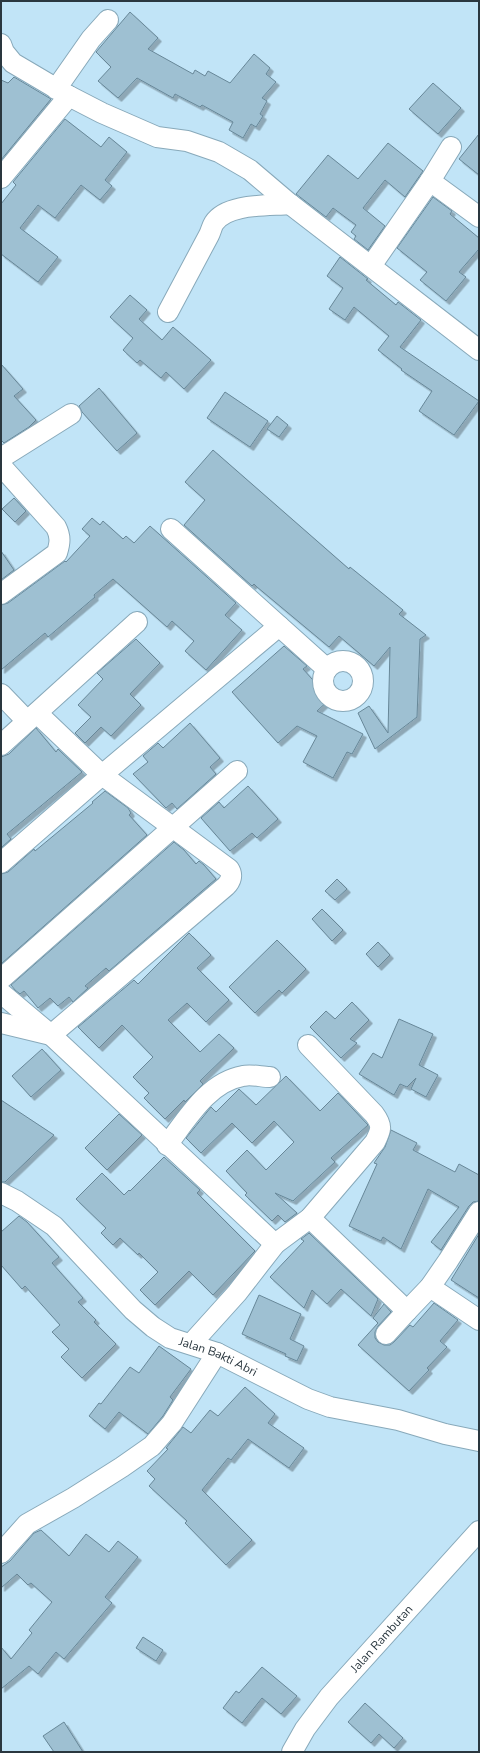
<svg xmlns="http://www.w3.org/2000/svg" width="480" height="1753" font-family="'Nunito Sans',sans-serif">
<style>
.building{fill:#9ec0d2;stroke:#678798;filter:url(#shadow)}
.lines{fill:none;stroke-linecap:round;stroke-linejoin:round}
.minor-casing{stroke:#88a9ba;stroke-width:22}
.minor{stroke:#fff;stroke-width:20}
.labels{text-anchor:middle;stroke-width:3;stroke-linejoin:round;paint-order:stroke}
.street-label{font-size:12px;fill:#2a373f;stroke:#c1e4f7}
</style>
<defs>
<filter id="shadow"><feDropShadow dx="3.5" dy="3.5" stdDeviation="0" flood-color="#0004"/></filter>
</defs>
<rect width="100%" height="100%" fill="#c1e4f7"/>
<g class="building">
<path d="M130 12 158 38 148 49 193 74 195 70 205 76 208 71 230 83 254 54 270 68 266 74 276 82 262 98 267 101 260 114 263 116 256 127 251 124 243 138 229 130 233 122 202 105 200 107 175 94 173 98 137 78 118 98 98 81 111 67 96 52Z"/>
<path d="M14 77 51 99 1 160V80L8 83Z"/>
<path d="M433 83 461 108 438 134 409 109Z"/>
<path d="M65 119 101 147 109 137 127 152 105 180 112 186 100 200 81 185 55 218 38 205 20 228 58 257 38 282 1 254V204L16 185 13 182Z"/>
<path d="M479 134V175L459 159Z"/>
<path d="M388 143 423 171 405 197 385 180 363 208 385 226 368 250 354 239 356 236 351 232 356 225 333 208 326 217 296 194 328 155 358 179Z"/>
<path d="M433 197 452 211 450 214 479 238V249L459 272 466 277 446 301 420 280 427 272 397 248Z"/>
<path d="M340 257 368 279 366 280 396 305 398 302 421 320 400 347 479 401 454 435 419 411 432 391 401 370 402 369 378 350 389 336 354 307 345 320 329 309 343 288 327 276Z"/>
<path d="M130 295 147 310 139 319 162 340 173 327 211 360 184 389 166 372 161 378 140 360 137 363 123 350 133 338 110 317Z"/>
<path d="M1 364 23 389 14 396 36 420 29 427 4 443 1 440Z"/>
<path d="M99 388 137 433 117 451 82 412 79 406Z"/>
<path d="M225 392 268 421 250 447 207 418Z"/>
<path d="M277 416 288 425 279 437 267 429Z"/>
<path d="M213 450 349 569 350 567 403 610 399 614 426 635 420 639 417 717 375 749 358 713 369 706 388 733 390 647 374 666 339 636 329 647 257 587 254 584 252 586 184 525 205 500 185 482Z"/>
<path d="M14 498 26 511 15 522 2 509Z"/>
<path d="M92 518 100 525 103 521 123 539 126 536 134 543 150 526 236 603 225 615 242 630 206 670 185 651 194 641 172 621 167 627 113 579 94 595 95 597 48 637 45 633 1 670V605L8 603 65 561 66 562 90 536 82 529Z"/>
<path d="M1 551 14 570 1 580Z"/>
<path d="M136 639 160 663 130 694 141 705 111 736 101 727 85 743 75 733 91 717 78 705 103 679 97 673Z"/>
<path d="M284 646 307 666 303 669 330 699 317 711 363 734 352 754 347 752 333 778 303 762 317 736 297 726 278 743 232 692Z"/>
<path d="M190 723 220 758 210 767 216 774 177 809 172 803 166 808 133 774 148 762 143 756 158 743 163 748Z"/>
<path d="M36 728 56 752 58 749 82 772 7 834 11 839 1 848V757L9 754Z"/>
<path d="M248 786 278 819 257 838 252 833 230 851 201 818 219 802 224 808Z"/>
<path d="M105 791 128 808 131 813 129 815 147 835 1 964V874L8 872 34 849 35 851 93 803 92 802Z"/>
<path d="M174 842 184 850 196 864 199 861 204 865 216 879 109 971 106 968 85 986 88 988 73 1002 69 997 58 1006 50 998 38 1008 24 991 20 994 15 990 11 985Z"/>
<path d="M337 879 347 889 335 900 325 891Z"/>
<path d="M322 909 343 930 332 941 312 919Z"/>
<path d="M189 933 211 955 197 968 229 1000 206 1022 187 1003 168 1020 200 1052 219 1034 234 1048 200 1081 203 1084 185 1102 184 1100 165 1119 144 1098 149 1093 133 1077 153 1057 122 1025 99 1048 78 1027 134 980 138 984Z"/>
<path d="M277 940 306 969 282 993 279 990 255 1013 229 987Z"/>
<path d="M378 942 390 955 378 967 366 954Z"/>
<path d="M352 1002 369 1020 350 1039 357 1043 341 1058 310 1027 326 1011 335 1019Z"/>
<path d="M399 1019 433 1034 419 1065 438 1075 426 1097 411 1089 416 1078 407 1087 400 1084 394 1095 359 1074 373 1053 382 1058Z"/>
<path d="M42 1049 61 1070 31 1097 12 1076Z"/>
<path d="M286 1076 320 1111 338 1093 368 1125 331 1158 335 1162 293 1201 275 1193 297 1213 285 1222 278 1215 272 1221 245 1195 247 1193 226 1171 247 1150 266 1170 294 1142 274 1121 252 1143 232 1123 201 1153 186 1138 211 1107 216 1112 239 1089 256 1105Z"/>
<path d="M1 1100 54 1135 5 1182H1Z"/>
<path d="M119 1114 142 1135 107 1170 85 1148Z"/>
<path d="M391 1130 417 1143 413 1150 455 1172 459 1164 479 1175V1201L473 1202 469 1206 441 1250 431 1242 459 1207 428 1189 401 1249 383 1237 381 1241 349 1226 377 1164 374 1163 385 1147Z"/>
<path d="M164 1157 200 1190 197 1193 255 1251 213 1295 189 1271 155 1305 140 1290 158 1272 139 1253 138 1255 120 1238 113 1245 101 1233 106 1228 76 1199 102 1173 124 1195 129 1190 130 1191Z"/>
<path d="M19 1216 27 1222 59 1257 52 1263 83 1298 78 1302 96 1320 94 1322 116 1344 82 1378 61 1357 69 1349 52 1332 60 1325 25 1286 22 1289 1 1265V1232Z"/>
<path d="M309 1233 378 1299 371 1316 341 1289 327 1304 312 1290 304 1308 270 1277 304 1241 301 1239Z"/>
<path d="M479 1234V1298L451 1280Z"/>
<path d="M259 1295 301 1314 290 1339 304 1346 297 1361 285 1356 286 1354 242 1334Z"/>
<path d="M434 1303 458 1320 440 1341 447 1347 427 1368 429 1370 409 1391 358 1345 378 1323 373 1318 384 1304 391 1312 378 1326 375 1332V1338L378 1342 384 1345H390L394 1342 410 1325 413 1327Z"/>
<path d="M159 1346 191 1369 170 1397 173 1400 163 1416 148 1434 119 1412 105 1429 89 1416 99 1403 101 1404 130 1367 139 1373Z"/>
<path d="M245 1387 275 1414 268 1423 304 1448 289 1468 248 1439 231 1460 228 1458 202 1490 252 1540 226 1565 185 1523 187 1521 149 1486 155 1479 147 1471 168 1449 166 1448 183 1427 191 1433 210 1410 218 1416Z"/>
<path d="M41 1530 69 1556 86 1534 109 1552 118 1541 138 1557 105 1597 112 1603 64 1659 56 1652 38 1674 29 1666 1 1689V1647L11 1659 32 1633 29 1630 52 1602 31 1583 28 1585 17 1574 1 1588V1567L10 1561 34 1533Z"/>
<path d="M143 1637 163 1650 156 1661 136 1648Z"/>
<path d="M262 1667 297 1696 281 1714 262 1698 242 1723 223 1708 236 1691 239 1693Z"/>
<path d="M365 1703 403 1738 394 1748 379 1734 371 1743 348 1722Z"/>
<path d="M64 1722 83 1752H54L43 1736Z"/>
</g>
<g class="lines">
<defs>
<g id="minor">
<path d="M1 44 4 52 13 63 69 96 102 113 157 137 187 141 219 152 250 170 290 204 479 350"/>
<path d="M56 89 91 39 108 20"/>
<path d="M1 178 69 96"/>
<path d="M430 181 479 217"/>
<path d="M371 266 430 181 451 147"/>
<path d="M168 312 209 235C211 231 212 226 214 223 227 203 269 206 290 204"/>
<path d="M1 458 71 414"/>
<path d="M1 461 3 468 56 527C61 537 60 543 57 553L1 594"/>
<path d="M171 529 327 669"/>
<circle cx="343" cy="681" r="20"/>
<path d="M1 694 27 721"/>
<path d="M1 745 137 622"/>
<path d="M1 863 102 775 279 626"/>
<path d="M1 979 237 771"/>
<path d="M1 993 51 1035 275 1244"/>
<path d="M1 1023 51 1035 226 886C231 881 233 875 229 869L102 775 37 713"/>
<path d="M167 1145C187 1119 208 1082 243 1076 251 1074 262 1077 270 1077"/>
<path id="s1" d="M1 1193 17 1201 54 1226 133 1310 153 1327 170 1338 217 1353 308 1399 330 1407 398 1420 445 1434 479 1441"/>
<path d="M310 1218 407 1311 386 1334"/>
<path d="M430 1287 479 1320"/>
<path d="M407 1311 430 1287 448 1261 479 1212"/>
<path d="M191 1344 237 1293 275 1244 310 1218 375 1142C381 1130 383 1126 374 1114L308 1045"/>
<path d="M1 1553 27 1524 73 1498 122 1467 152 1446 172 1423 217 1353"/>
<path id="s2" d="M292 1752 305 1729 329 1697 479 1531"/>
</g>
</defs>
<use href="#minor" class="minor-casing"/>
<use href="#minor" class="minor"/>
</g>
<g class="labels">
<g class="street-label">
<text dy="4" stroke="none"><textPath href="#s1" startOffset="276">Jalan Bakti Abri</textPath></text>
<text dy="4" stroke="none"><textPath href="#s2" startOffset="145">Jalan Rambutan</textPath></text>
</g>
</g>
<rect width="480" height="1753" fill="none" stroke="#2a373f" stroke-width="4"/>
</svg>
